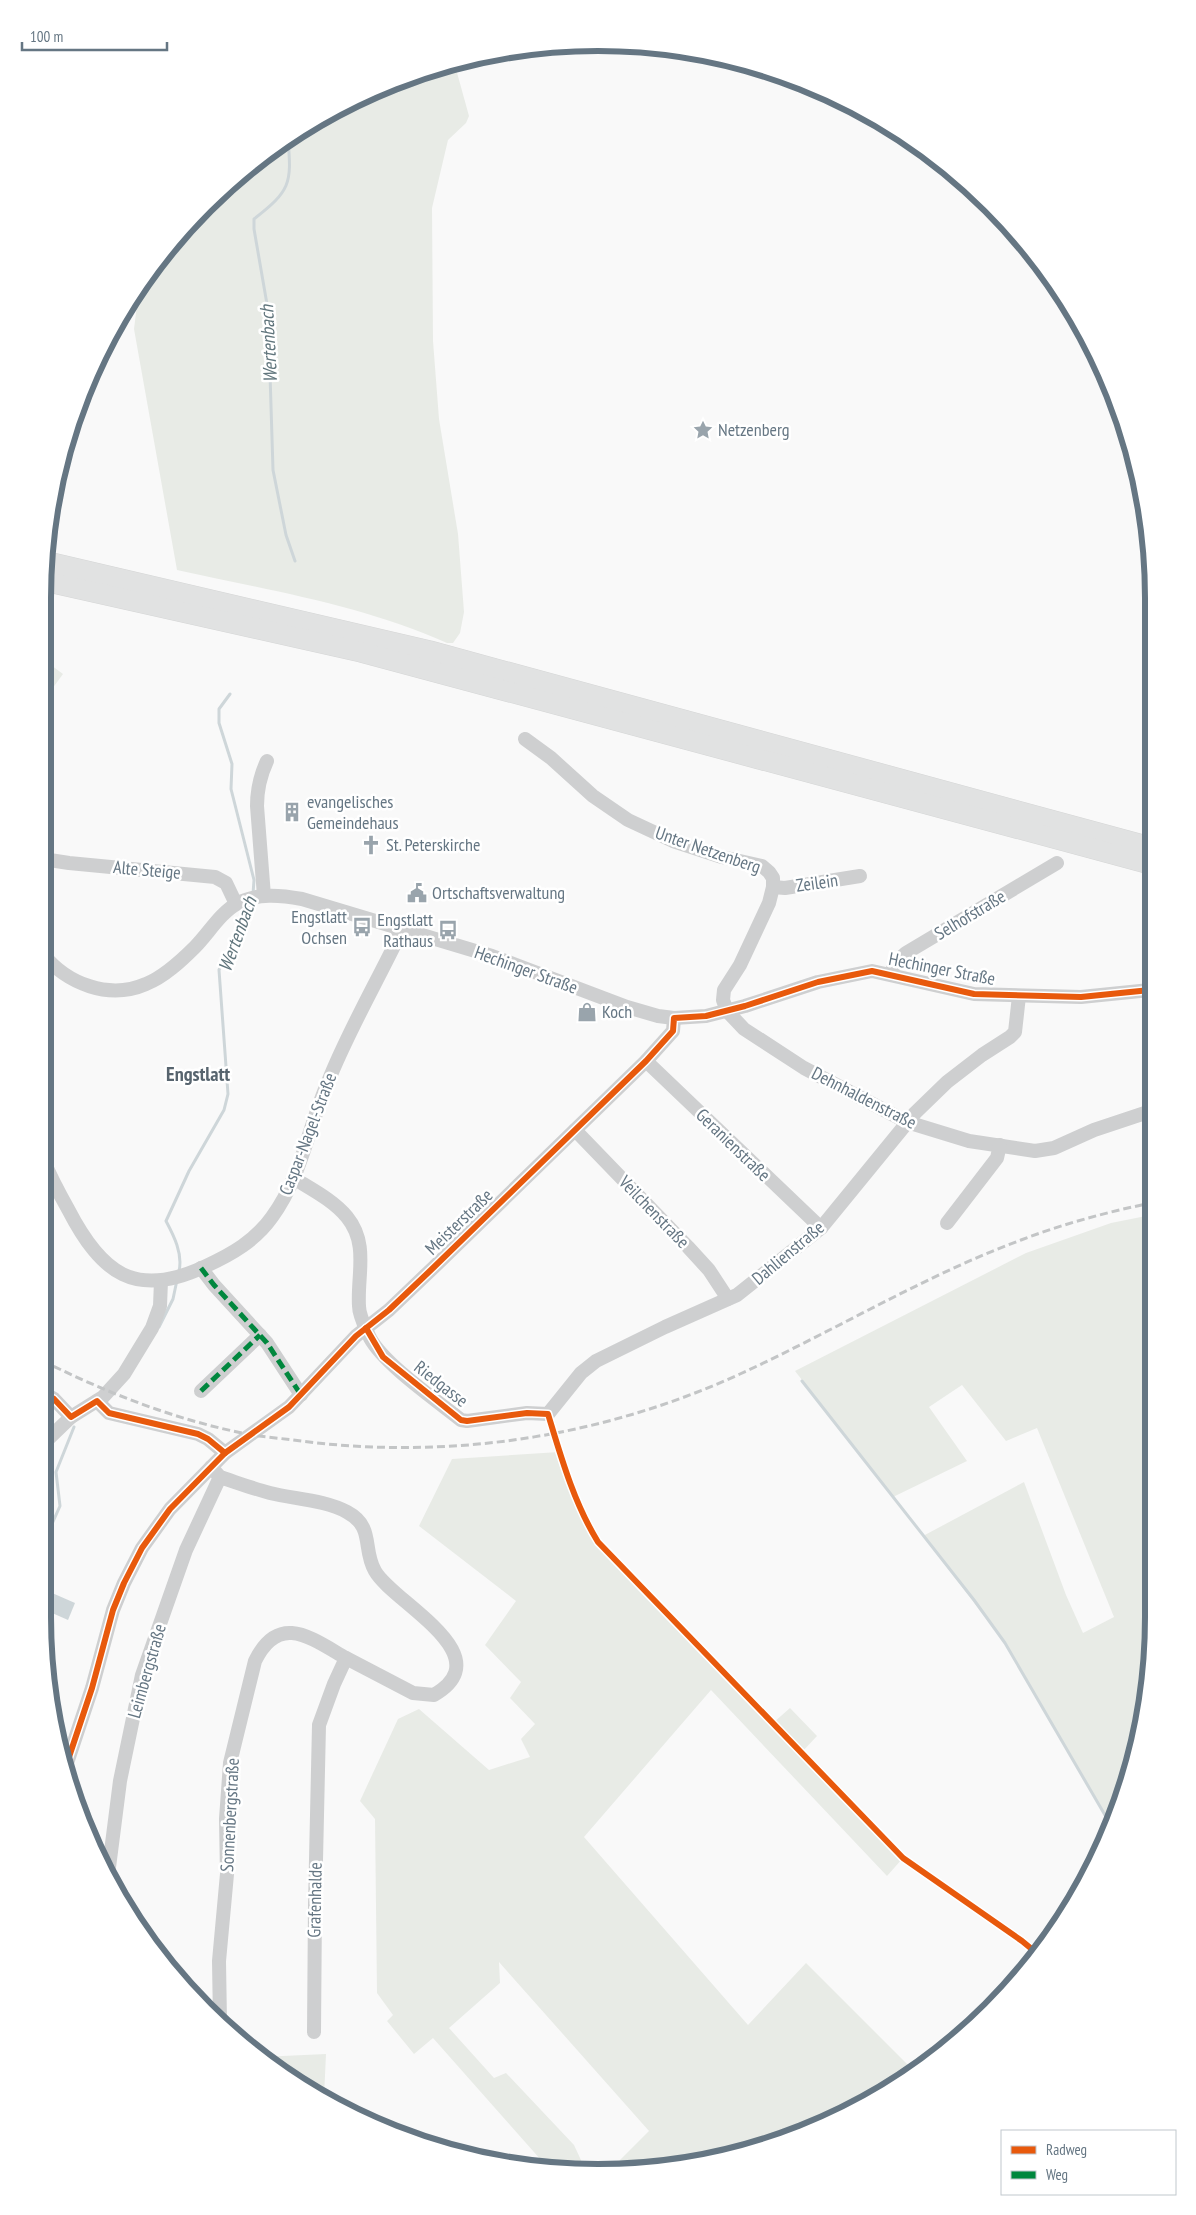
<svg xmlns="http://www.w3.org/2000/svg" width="1196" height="2215" font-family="'PT Sans Narrow',sans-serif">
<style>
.green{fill:#e8ebe6}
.water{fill:#ced6d9}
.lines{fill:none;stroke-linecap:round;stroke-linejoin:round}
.stream{stroke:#ced6d9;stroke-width:3}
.highway-casing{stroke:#d5d6d6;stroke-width:21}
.minor{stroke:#cecfd0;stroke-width:14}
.highway{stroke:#e1e2e2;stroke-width:20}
.rail{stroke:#c3c5c6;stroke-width:3;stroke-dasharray:8 4;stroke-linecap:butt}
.quiet{stroke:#00873e;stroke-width:5;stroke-dasharray:10 5;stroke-linecap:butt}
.cycleway-casing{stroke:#fff;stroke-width:9}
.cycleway{stroke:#e8590c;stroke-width:6}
.labels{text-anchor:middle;stroke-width:5;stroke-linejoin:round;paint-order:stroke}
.poi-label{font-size:18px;fill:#657683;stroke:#fff;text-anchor:start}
.street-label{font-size:18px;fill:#657683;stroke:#fff}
.water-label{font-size:19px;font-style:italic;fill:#60757c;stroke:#fff}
.quarter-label{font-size:20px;font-weight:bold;fill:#57646e;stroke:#fff}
.rim{fill:none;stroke:#657683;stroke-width:6}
</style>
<rect width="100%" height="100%" fill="#f9f9f9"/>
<g class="green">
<path d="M456 61V69L469 116 466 123 448 140 432 208 433 341 439 419 458 534 464 612 460 633 453 643H447C362 605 267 590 177 570L134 329 139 289 180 232 260 157 352 100Z"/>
<path d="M44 660 63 674 44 700Z"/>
<path d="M1151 1215 1152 1653 1134 1761 1109 1822 1005 1643 923 1536 1024 1482 1066 1595 1083 1633 1114 1617 1037 1428 1006 1441 962 1385 929 1407 967 1461 893 1497 795 1371 1026 1253 1111 1223Z"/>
<path d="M559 1452 587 1523 598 1542 773 1723 790 1708 817 1736 802 1752 903 1858 887 1876 711 1690 584 1837 748 2025 806 1963 915 2072 906 2079 811 2130 742 2154 635 2171H609L649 2131 499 1962 500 1983 449 2028 494 2078 506 2073 574 2145 586 2171 549 2169 433 2038 414 2054 387 2021 393 2015 377 1993 375 1819 360 1801 398 1719 419 1709 489 1770 530 1757 521 1739 535 1724 510 1698 521 1682 485 1645 516 1601 419 1526 452 1459Z"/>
<path d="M326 2054 324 2097 290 2079 261 2057Z"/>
</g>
<path class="water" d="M43 1589 75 1603 68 1620 43 1609Z"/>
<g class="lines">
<g class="stream">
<path d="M288 140C292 184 290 191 254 219V229L268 310 273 470 286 535 295 561"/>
<path d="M230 694 219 709V723L232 764 231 789 254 880 253 894"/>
<path d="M179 1271C183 1254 174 1236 166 1221L189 1171 224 1110 228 1094 219 970 251 903"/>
<path d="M159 1327 173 1299 177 1280"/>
<path d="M802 1381 974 1600 1005 1643 1109 1822"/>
<path d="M43 1544 60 1506 56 1472 74 1427"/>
</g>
<defs>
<g id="highway">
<path d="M44 561 430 651 1150 847"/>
<path d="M44 581 361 652 1150 864"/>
</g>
</defs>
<use href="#highway" class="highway-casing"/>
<g class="minor">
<path d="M525 739 551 758 593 796 628 820 673 841 722 857 762 866 769 872 773 878V887L769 903 740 965 724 990 723 1000 727 1011 744 1029 804 1068 907 1122 969 1141 1035 1151 1054 1148 1094 1130 1151 1111"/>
<path d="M43 859 69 863 215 877 226 883 236 904"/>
<path d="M773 887 785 888 860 876"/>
<path d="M264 896 257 806C257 789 260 776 267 761"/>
<path d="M43 954C67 984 109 1000 146 984 164 977 181 961 195 947 208 934 221 912 238 903 258 893 280 895 302 899L492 956 627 1007 658 1016 674 1018 706 1016 745 1006 818 982 872 971 974 994 1081 997 1150 990"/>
<path d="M891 974 895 963 906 953 1057 863"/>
<path d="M646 1061 821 1228"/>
<path d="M575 1130 688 1247 709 1270 728 1299"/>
<path d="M43 1159C50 1176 59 1193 68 1209 101 1273 135 1300 206 1266 232 1254 255 1241 272 1217 302 1176 308 1127 328 1082 347 1034 373 989 396 942L400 929"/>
<path d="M295 1179C313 1190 334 1201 347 1217 369 1244 357 1275 359 1306 359 1316 366 1329 370 1338 384 1364 436 1400 461 1420L467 1421 527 1413 548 1414 581 1373 596 1361 665 1327 737 1295 821 1228 915 1113 947 1082 982 1055 1010 1037 1015 1032 1019 996"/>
<path d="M947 1223 997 1158 1000 1145"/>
<path d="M201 1268 214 1285 267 1343 301 1395"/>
<path d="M201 1391 260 1335"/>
<path d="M43 1393 54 1399 71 1417 103 1397 124 1374 152 1328 160 1306 161 1281"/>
<path d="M97 1401 109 1413 198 1434 208 1439 225 1453"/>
<path d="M43 1444 71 1417"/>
<path d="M211 1467 220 1477 226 1479C241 1484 255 1489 270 1493 294 1499 325 1500 347 1512 375 1527 362 1549 375 1571 392 1602 503 1655 434 1695L413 1693 346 1658 334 1684 319 1725 315 1905 314 2032"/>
<path d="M65 1769 92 1688 113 1610 124 1583 142 1548 170 1509 225 1453 289 1407 356 1336 389 1310 433 1268 646 1061 673 1031 674 1018"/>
<path d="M108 1875 120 1781 142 1675 186 1550 220 1477"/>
<path d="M220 2022 219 1961 227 1874 226 1819 230 1763 255 1661C279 1612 311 1638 346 1658"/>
</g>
<use href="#highway" class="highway"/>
<path class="rail" d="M43 1361C107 1393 176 1420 247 1434 262 1437 278 1438 293 1440 446 1461 600 1438 740 1374 834 1331 924 1276 1021 1240 1063 1224 1107 1212 1151 1203"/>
<g class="quiet">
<path d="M201 1268 214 1285 267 1343 301 1395"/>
<path d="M201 1391 260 1335"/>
</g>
<defs>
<g id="cycleway">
<path d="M366 1328 383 1357 461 1420 467 1421 527 1413 548 1414C561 1457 574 1503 598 1542L903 1858 1022 1941 1039 1955"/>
<path d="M43 1393 54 1399 71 1417 97 1401 109 1413 198 1434 208 1439 225 1453"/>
<path d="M65 1769 92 1688 113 1610 124 1583 142 1548 170 1509 225 1453 289 1407 356 1336 389 1310 433 1268 646 1061 673 1031 674 1018 706 1016 745 1006 818 982 872 971 974 994 1081 997 1150 990"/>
</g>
</defs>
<use href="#cycleway" class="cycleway-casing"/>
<use href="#cycleway" class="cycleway"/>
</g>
<defs>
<symbol id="sight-bare" viewBox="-9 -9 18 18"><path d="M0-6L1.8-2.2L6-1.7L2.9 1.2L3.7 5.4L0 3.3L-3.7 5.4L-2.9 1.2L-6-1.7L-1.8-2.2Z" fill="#99a4ac" stroke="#fff" stroke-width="2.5" paint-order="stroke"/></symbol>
<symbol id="building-bare" viewBox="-9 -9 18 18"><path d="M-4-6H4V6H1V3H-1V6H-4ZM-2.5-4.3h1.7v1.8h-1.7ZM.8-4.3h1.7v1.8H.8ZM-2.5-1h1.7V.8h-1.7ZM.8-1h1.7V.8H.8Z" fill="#99a4ac" stroke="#fff" stroke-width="2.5" paint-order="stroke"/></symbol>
<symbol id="church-bare" viewBox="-9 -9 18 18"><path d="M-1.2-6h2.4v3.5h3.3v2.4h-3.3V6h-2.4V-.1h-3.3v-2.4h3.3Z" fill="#99a4ac" stroke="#fff" stroke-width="2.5" paint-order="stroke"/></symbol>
<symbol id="civic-bare" viewBox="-9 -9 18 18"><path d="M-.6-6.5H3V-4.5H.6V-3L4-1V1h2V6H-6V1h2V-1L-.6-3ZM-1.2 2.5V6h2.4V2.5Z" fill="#99a4ac" stroke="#fff" stroke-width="2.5" paint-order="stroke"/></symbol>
<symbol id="bus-bare" viewBox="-9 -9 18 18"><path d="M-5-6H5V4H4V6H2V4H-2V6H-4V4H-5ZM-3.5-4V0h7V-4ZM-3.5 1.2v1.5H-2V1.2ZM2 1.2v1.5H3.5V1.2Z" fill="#99a4ac" stroke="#fff" stroke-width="2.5" paint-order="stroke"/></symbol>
<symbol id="shop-bare" viewBox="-9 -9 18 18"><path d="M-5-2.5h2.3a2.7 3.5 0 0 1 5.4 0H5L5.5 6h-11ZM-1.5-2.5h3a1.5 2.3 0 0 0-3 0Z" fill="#99a4ac" stroke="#fff" stroke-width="2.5" paint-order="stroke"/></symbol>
</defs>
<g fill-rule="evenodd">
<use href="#sight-bare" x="689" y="416" width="28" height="28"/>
<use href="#building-bare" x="278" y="798" width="28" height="28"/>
<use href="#church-bare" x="357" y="831" width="28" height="28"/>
<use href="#civic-bare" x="403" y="879" width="28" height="28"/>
<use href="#bus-bare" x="348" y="913" width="28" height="28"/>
<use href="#bus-bare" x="434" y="916" width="28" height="28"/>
<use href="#shop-bare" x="573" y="998" width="28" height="28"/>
</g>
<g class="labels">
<g class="poi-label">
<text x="718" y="436">Netzenberg</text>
<text x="307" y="808">evangelisches<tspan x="307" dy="21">Gemeindehaus</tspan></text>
<text x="386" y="851">St. Peterskirche</text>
<text x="432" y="899">Ortschaftsverwaltung</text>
<text x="347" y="923" text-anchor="end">Engstlatt<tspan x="347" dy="21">Ochsen</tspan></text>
<text x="433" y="926" text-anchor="end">Engstlatt<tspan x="433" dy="21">Rathaus</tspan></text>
<text x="602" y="1018">Koch</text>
</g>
<g class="street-label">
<text transform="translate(708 850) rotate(19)" y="6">Unter Netzenberg</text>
<text transform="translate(147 870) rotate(5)" y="6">Alte Steige</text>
<text transform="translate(817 883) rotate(-8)" y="6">Zeilein</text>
<text transform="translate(970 915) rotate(-31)" y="6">Selhofstraße</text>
<text transform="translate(942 969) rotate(11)" y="6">Hechinger Straße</text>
<text transform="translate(526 970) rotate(20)" y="6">Hechinger Straße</text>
<text transform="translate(864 1098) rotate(27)" y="6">Dehnhaldenstraße</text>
<text transform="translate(308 1134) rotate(-69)" y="6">Caspar-Nagel-Straße</text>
<text transform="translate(733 1145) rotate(44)" y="6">Geranienstraße</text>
<text transform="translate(654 1212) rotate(46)" y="6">Veilchenstraße</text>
<text transform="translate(459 1222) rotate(-44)" y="6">Meisterstraße</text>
<text transform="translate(788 1253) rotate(-40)" y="6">Dahlienstraße</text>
<text transform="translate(441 1384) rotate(38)" y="6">Riedgasse</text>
<text transform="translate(147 1671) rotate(-74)" y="6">Leimbergstraße</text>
<text transform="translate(230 1815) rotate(-87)" y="6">Sonnenbergstraße</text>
<text transform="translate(315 1900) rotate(-89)" y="6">Grafenhalde</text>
</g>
<g class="water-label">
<text transform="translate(268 344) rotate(-93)" y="7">Wertenbach</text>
<text transform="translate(237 934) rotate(-70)" y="7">Wertenbach</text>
</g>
<g class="quarter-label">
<text x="198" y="1081">Engstlatt</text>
</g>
</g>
<path d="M0 0H1196V2215H0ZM598 51H598A547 547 0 0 1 1145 598V1617A547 547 0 0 1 598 2164H598A547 547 0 0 1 51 1617V598A547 547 0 0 1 598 51Z" fill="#fff" fill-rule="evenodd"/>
<path class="rim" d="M598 51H598A547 547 0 0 1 1145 598V1617A547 547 0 0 1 598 2164H598A547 547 0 0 1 51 1617V598A547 547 0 0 1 598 51Z"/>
<rect x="1001" y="2130" width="175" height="65" fill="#ffffff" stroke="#c1c8cd"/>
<rect x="1011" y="2146" width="25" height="8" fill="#e8590c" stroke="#c1c8cd"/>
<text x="1046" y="2155" font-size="15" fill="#657683">Radweg</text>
<rect x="1011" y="2171" width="25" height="8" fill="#00873e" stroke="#c1c8cd"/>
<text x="1046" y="2180" font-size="15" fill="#657683">Weg</text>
<path d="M22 42v8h145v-8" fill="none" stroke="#657683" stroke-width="2.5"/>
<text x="30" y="42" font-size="15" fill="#657683" stroke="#ffffff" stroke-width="4" paint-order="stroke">100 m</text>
</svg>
